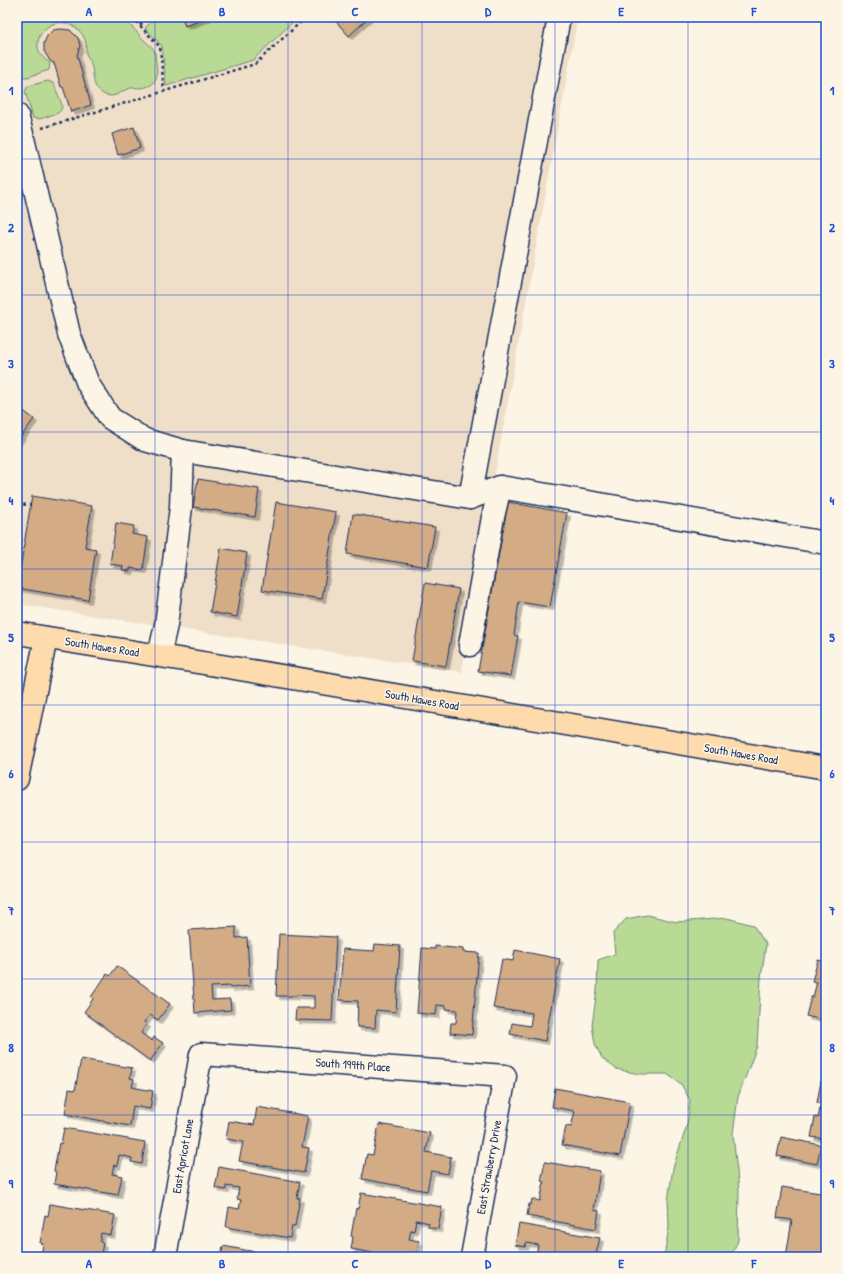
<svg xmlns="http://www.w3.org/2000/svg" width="843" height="1274" font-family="'Patrick Hand',sans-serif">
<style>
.built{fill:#f0dfc8}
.green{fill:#b9da94;stroke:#6a8479}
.building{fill:#d3ab85;stroke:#1b2f5e;filter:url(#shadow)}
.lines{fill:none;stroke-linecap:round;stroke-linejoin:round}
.minor-casing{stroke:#1b2f5e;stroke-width:25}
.major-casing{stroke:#1b2f5e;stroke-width:25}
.path{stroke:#1b2f5e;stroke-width:2.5;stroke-dasharray:3 3;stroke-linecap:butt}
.minor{stroke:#fcf5e5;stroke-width:22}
.major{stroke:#fedbac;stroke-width:22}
.grid{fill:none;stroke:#1d4ed8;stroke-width:1;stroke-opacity:0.55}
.labels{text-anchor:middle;stroke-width:3;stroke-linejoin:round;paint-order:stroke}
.street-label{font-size:12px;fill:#1b2f5e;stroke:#fcf5e5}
.neatline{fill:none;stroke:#1d4ed8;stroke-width:1.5}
.grid-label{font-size:13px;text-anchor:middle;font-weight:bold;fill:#1d4ed8}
</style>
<defs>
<filter id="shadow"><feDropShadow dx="3.5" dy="3.5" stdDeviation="0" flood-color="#0004"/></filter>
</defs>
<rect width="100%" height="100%" fill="#fcf5e5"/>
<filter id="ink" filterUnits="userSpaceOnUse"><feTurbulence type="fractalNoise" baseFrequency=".025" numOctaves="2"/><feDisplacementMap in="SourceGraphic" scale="8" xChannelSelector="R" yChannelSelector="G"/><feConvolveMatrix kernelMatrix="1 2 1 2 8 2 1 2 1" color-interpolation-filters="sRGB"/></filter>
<g filter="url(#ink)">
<path class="built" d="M17 17H578L498 456 462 672 17 604Z"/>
<g class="green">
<path d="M24 17H112C117 21 123 22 128 24 134 28 137 32 141 37 145 42 151 45 154 50 156 54 155 58 156 62 157 72 160 83 146 87 142 89 136 87 131 88 121 90 114 102 100 92 92 85 94 76 92 67 91 62 87 58 86 53 86 50 86 47 86 44 85 35 77 27 69 24 50 17 30 37 41 55 43 58 47 61 50 63L49 70 28 77H22L17 65V18Z"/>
<path d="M156 17H182L185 26 207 18V17H298L253 60 166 86 162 46 145 28Z"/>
<path d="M48 81 53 83C56 86 55 88 57 92 59 98 66 108 58 113 55 115 52 114 49 116 43 118 39 120 33 118L25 91 28 86Z"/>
<path d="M647 915 677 922 727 918 753 925 766 944 761 978 757 1046 738 1097 733 1134 739 1191 738 1241 730 1257H664L669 1227 668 1200 673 1168 687 1125 690 1100 681 1084 667 1074H639L616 1069 602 1058 595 1044 592 1025 597 990 598 960 615 954 613 933 626 919Z"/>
</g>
<g class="building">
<path d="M182 17H207V18L185 26Z"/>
<path d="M332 17H369L349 36Z"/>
<path d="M60 29 70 30 78 38 80 46 77 55 91 105 71 112 63 87H61L54 63 50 61 44 51V43L47 36 53 30Z"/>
<path d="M134 127 140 148 118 155 112 134Z"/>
<path d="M17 406 34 419 17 442Z"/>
<path d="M198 479 259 489 255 517 193 507Z"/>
<path d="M32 496 92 506 85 547 96 549 88 600 17 588Z"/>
<path d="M276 502 336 512 322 599 262 590Z"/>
<path d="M508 502 567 513 550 607 519 602 514 635 518 636 511 676 478 671Z"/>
<path d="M353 514 435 527 428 567 347 554Z"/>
<path d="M116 523 134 526 132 534 148 537 143 570 130 568V571L122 570 123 566 110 564Z"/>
<path d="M221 548 247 553 237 617 210 612Z"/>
<path d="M425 583 459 589 446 666 412 661Z"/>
<path d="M236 927V938L247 937 250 986 230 988V986L211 987 212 1000 230 999 231 1010 195 1013 189 930Z"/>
<path d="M279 934 336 937 332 1021 295 1020 296 1008H314V996L296 995V996H276Z"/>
<path d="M375 944 400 946 396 1012 376 1010 375 1028 357 1027 358 1001 339 1000 343 949 374 951Z"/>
<path d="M435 946 463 949V952L479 953 472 1035 450 1033 451 1023H456L457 1010 446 1009V1006L437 1005 436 1015 417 1013 422 948 435 949Z"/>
<path d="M515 950 560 959 545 1041 510 1034 512 1023 530 1026 532 1013 513 1010V1011L493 1008 502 959 513 961Z"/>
<path d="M818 960 826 962V1021L806 1016 811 997H813L817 982 812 981Z"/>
<path d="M117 966 170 1004 158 1020 150 1015 144 1022 147 1024 141 1033 152 1041 154 1037 163 1043 150 1061 84 1012 93 999 91 997 107 974 110 976Z"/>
<path d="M81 1059 132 1068 130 1078 134 1079 132 1087 153 1091 150 1109 133 1106 130 1126 65 1114 69 1089 75 1090Z"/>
<path d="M821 1081 826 1082V1139L811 1137 815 1117 818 1118 821 1104 817 1103Z"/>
<path d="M555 1088 630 1102 620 1156 562 1145 566 1126 571 1127 575 1111 552 1107Z"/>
<path d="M257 1107 308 1116 302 1147 309 1148 304 1173 239 1161 243 1142 226 1139 229 1121 254 1125Z"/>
<path d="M379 1124 430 1133 426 1152 451 1157 448 1174 431 1171 427 1191 362 1179 367 1154 373 1155Z"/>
<path d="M64 1128 145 1142 142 1164 131 1162 132 1158 119 1155 117 1166 114 1165 112 1174 122 1176 118 1195 54 1184 56 1172 54 1171 59 1143 61 1144Z"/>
<path d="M781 1137 821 1145 817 1164 777 1156Z"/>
<path d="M545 1162 600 1171 594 1210 599 1211 596 1229 527 1216 529 1204H531L532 1199 540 1201 544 1182 541 1181Z"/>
<path d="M219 1167 300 1182 297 1198H300L295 1226H292L290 1238 226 1227 229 1207 239 1209 241 1200 237 1199 239 1188 226 1186V1190L215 1188Z"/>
<path d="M782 1187 826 1194V1257H786L792 1220 777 1218Z"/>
<path d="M361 1193 442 1207 438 1229 428 1227 429 1223 416 1220 414 1231 411 1230 409 1239 419 1241 416 1257H395L351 1249 353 1237 351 1236 356 1208 358 1209Z"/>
<path d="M50 1204 115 1215 111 1235 101 1233 100 1242 103 1243 101 1254 114 1256 115 1252 125 1253 124 1257H41L43 1244 40 1243 45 1215 48 1216Z"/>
<path d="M519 1224 600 1238 596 1254 599 1255V1257H540L536 1256 538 1245 526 1243 525 1247 515 1245Z"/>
<path d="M223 1246 283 1257H221Z"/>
</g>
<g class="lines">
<defs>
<g id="minor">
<path d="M17 115 22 134 69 334 88 384 110 418 145 440 183 451 470 498 500 487 826 543"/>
<path d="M470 498 559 17"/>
<path d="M470 645 493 517 500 487"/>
<path d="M161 647 166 625 181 507 183 451"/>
<path d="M165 1257 201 1054 505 1076 472 1257"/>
</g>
<g id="major">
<path d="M17 633 228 667 826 768"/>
<path d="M17 779 46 638"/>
</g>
</defs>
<use href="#minor" class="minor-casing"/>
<use href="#major" class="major-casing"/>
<g class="path">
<path d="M132 17 160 47 164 91"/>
<path d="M140 25 148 17"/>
<path d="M17 76 22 95"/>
<path d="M42 128 255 64 306 17"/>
<path d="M17 504 31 505"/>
</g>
<use href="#minor" class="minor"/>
<use href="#major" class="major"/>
</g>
</g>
<path class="grid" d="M155 17V1257M288 17V1257M422 17V1257M555 17V1257M688 17V1257M17 159H826M17 295H826M17 432H826M17 569H826M17 705H826M17 842H826M17 979H826M17 1115H826"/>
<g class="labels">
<g class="street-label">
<text transform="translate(102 647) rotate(9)" y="4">South Hawes Road</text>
<text transform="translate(422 700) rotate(10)" y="4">South Hawes Road</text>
<text transform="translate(741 754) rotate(10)" y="4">South Hawes Road</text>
<text transform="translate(353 1065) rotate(4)" y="4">South 199th Place</text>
<text transform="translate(183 1156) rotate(-80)" y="4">East Apricot Lane</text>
<text transform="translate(489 1167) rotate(-80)" y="4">East Strawberry Drive</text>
</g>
</g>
<rect width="843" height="1274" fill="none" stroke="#fcf5e5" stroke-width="44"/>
<rect x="22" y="22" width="799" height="1230" class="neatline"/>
<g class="grid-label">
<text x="89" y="16">A</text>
<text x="222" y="16">B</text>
<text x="355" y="16">C</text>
<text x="488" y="16">D</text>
<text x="621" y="16">E</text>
<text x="754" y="16">F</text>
<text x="11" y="95">1</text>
<text x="832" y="95">1</text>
<text x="11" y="232">2</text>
<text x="832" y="232">2</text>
<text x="11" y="368">3</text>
<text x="832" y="368">3</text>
<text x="11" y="505">4</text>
<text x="832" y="505">4</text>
<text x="11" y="642">5</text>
<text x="832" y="642">5</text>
<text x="11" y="778">6</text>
<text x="832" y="778">6</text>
<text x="11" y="915">7</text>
<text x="832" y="915">7</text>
<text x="11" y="1052">8</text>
<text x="832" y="1052">8</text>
<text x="11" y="1188">9</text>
<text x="832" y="1188">9</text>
<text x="89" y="1268">A</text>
<text x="222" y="1268">B</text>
<text x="355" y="1268">C</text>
<text x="488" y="1268">D</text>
<text x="621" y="1268">E</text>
<text x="754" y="1268">F</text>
</g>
</svg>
